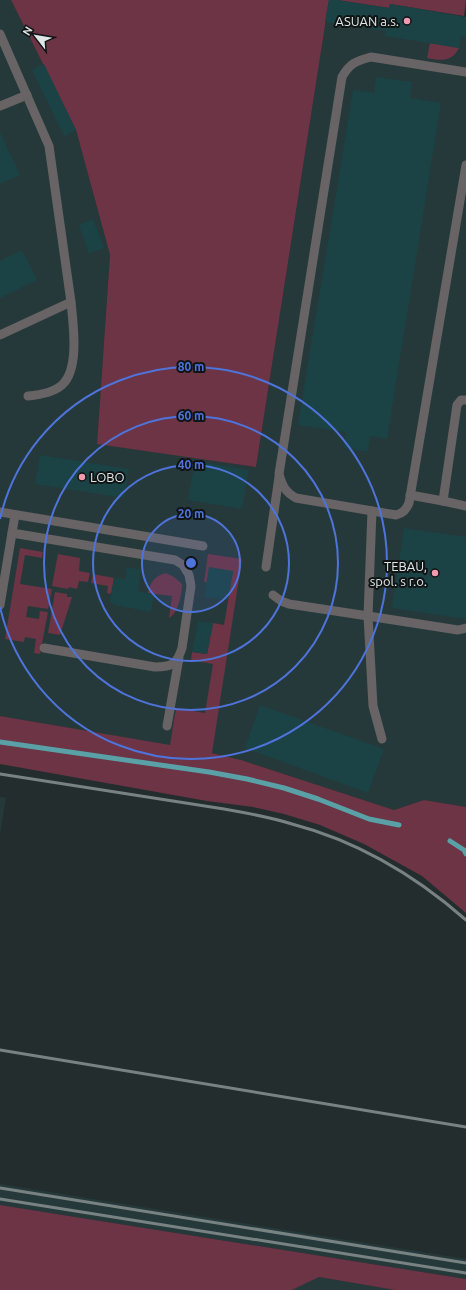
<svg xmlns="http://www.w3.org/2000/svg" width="466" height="1290" font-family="Ubuntu,sans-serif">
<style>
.built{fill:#26393a}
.green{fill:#6c3444}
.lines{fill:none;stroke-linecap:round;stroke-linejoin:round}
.stream{stroke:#59a1a6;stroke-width:5}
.building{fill:#1b4245}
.lane{stroke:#686364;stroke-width:9}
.rail{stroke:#798283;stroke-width:3}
.ring{fill:none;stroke:#4e74dc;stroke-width:2}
.poi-dot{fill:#f19ab0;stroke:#101415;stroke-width:1.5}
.labels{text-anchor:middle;stroke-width:4;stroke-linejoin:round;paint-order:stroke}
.poi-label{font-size:13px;fill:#dfe6e6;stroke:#101415;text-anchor:end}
.centre{fill:#4e74dc;stroke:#101415;stroke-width:2}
.ring-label{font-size:12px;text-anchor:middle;font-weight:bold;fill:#4e74dc;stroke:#101415;stroke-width:4;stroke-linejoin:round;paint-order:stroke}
</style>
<rect width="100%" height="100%" fill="#232d2e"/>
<g class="built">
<path d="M0 0H11L76 130 110 255 97 443 256 467 329 0H337L389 8 390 4 466 17V807L424 800 394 810 241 760 212 753 0 716Z"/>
<path d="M0 797 6 798 0 834Z"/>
<path d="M0 1184 466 1259V1279L0 1205Z"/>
<path d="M319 1277 395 1290H292Z"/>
</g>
<g class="green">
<path d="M11 0H329L256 467 97 444 110 255 76 130Z"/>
<path d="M337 0H466L464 16 390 4 389 8Z"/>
<path d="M430 43 459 48C452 62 441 61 427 58Z"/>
<path d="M20 548 43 552 42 558 25 555 20 584 52 589 48 609 28 606 26 617 39 619 40 611 48 612 40 654 34 653 36 639 25 637 24 642 5 639Z"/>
<path d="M58 554 80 558 79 571 90 573 88 582 79 581 77 589 69 587 68 589 52 586Z"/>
<path d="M208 554 242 559 212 753 241 760 394 810 424 800 466 807V913L422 876 364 844 320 825 284 814 253 807 207 801 0 764V716L170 745 176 708 205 713 213 664 191 660 192 652 207 654 213 623 224 625 233 571 207 582H204Z"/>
<path d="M166 573 174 577 182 584C182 594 178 614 169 618L172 596 148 593C150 582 155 576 166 573Z"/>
<path d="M93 574 114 578 111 594 107 593 108 586 91 583Z"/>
<path d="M55 592 67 594V597H72L60 635 48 633Z"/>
<path d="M0 1205 466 1279V1290H395L319 1277 292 1290H0Z"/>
</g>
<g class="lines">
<g class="stream">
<path d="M0 742 209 772 247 779 284 788 318 799 369 819 399 825"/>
<path d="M450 841 464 850 466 854"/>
</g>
</g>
<g class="building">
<path d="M329 0H337L389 8 390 4 466 17V37L461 36 459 48 385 36 386 31 325 22Z"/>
<path d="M44 64 76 130 64 136 32 70Z"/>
<path d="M376 77 412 82 410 98 441 103 387 439 370 436 368 452 344 448 346 432 298 425 353 90 374 93Z"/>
<path d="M0 132 20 175 0 184Z"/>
<path d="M93 219 104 248 89 254 79 225Z"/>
<path d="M22 250 37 280 0 298V261Z"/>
<path d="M40 455 129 469 124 498 35 484Z"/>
<path d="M195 461 249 470 242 509 188 500Z"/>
<path d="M404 528 466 537V619L392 608Z"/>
<path d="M127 567 141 570 138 591 154 594 151 612 119 606 110 603 114 578 125 579Z"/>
<path d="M209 567 233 571 228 600 204 597Z"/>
<path d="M198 621 213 623 207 654 192 652Z"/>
<path d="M260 705 384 749 368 793 245 748Z"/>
</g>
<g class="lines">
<g class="lane">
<path d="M0 34 49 146 71 302 0 335"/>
<path d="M466 72 371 57C356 61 350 63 342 77L279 474C282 485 285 492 296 498L396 515C403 513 406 510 409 503L466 165"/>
<path d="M0 106 27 95"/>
<path d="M28 396C39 395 53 393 62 385 80 369 73 323 71 302"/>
<path d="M410 495 443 501 457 405 461 400H466"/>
<path d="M443 501 466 506"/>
<path d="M0 512 203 546"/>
<path d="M12 533 175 560 183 565 189 575 191 586 182 648C177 664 172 667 155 667L44 648"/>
<path d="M266 567 279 477"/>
<path d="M273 595 281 601 289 604 368 616 372 511"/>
<path d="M0 605 15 515"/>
<path d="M167 726 179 658"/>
<path d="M382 739 373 706 368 616 458 630 466 628"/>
</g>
<g class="rail">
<path d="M0 774 224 809C247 813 270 817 292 824 357 841 416 876 466 920"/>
<path d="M0 1050 466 1127"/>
<path d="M0 1188 466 1263"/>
<path d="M0 1199 466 1273"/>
</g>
</g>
<circle cx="191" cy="563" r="49" fill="#4e74dc" fill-opacity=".12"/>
<g class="ring">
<circle cx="191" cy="563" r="49"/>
<circle cx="191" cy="563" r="98"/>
<circle cx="191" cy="563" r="147"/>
<path d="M0 519A196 196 0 1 1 0 607"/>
</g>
<g class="poi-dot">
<circle cx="407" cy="21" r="4"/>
<circle cx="82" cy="477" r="4"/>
<circle cx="435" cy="573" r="4"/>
</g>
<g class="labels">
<g class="poi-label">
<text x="399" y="26">ASUAN a.s.</text>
<text x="90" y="482" text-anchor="start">LOBO</text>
<text x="427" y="571">TEBAU,<tspan x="427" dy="15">spol. s r.o.</tspan></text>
</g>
</g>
<circle cx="191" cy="563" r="6" class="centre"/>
<g class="ring-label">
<text x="191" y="371">80 m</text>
<text x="191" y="420">60 m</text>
<text x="191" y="469">40 m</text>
<text x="191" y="518">20 m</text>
</g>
<g transform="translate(36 36) rotate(301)" stroke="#101415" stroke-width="3" paint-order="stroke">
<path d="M0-3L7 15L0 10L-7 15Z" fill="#dfe6e6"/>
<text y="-6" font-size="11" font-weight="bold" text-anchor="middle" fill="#dfe6e6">N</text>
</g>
</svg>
